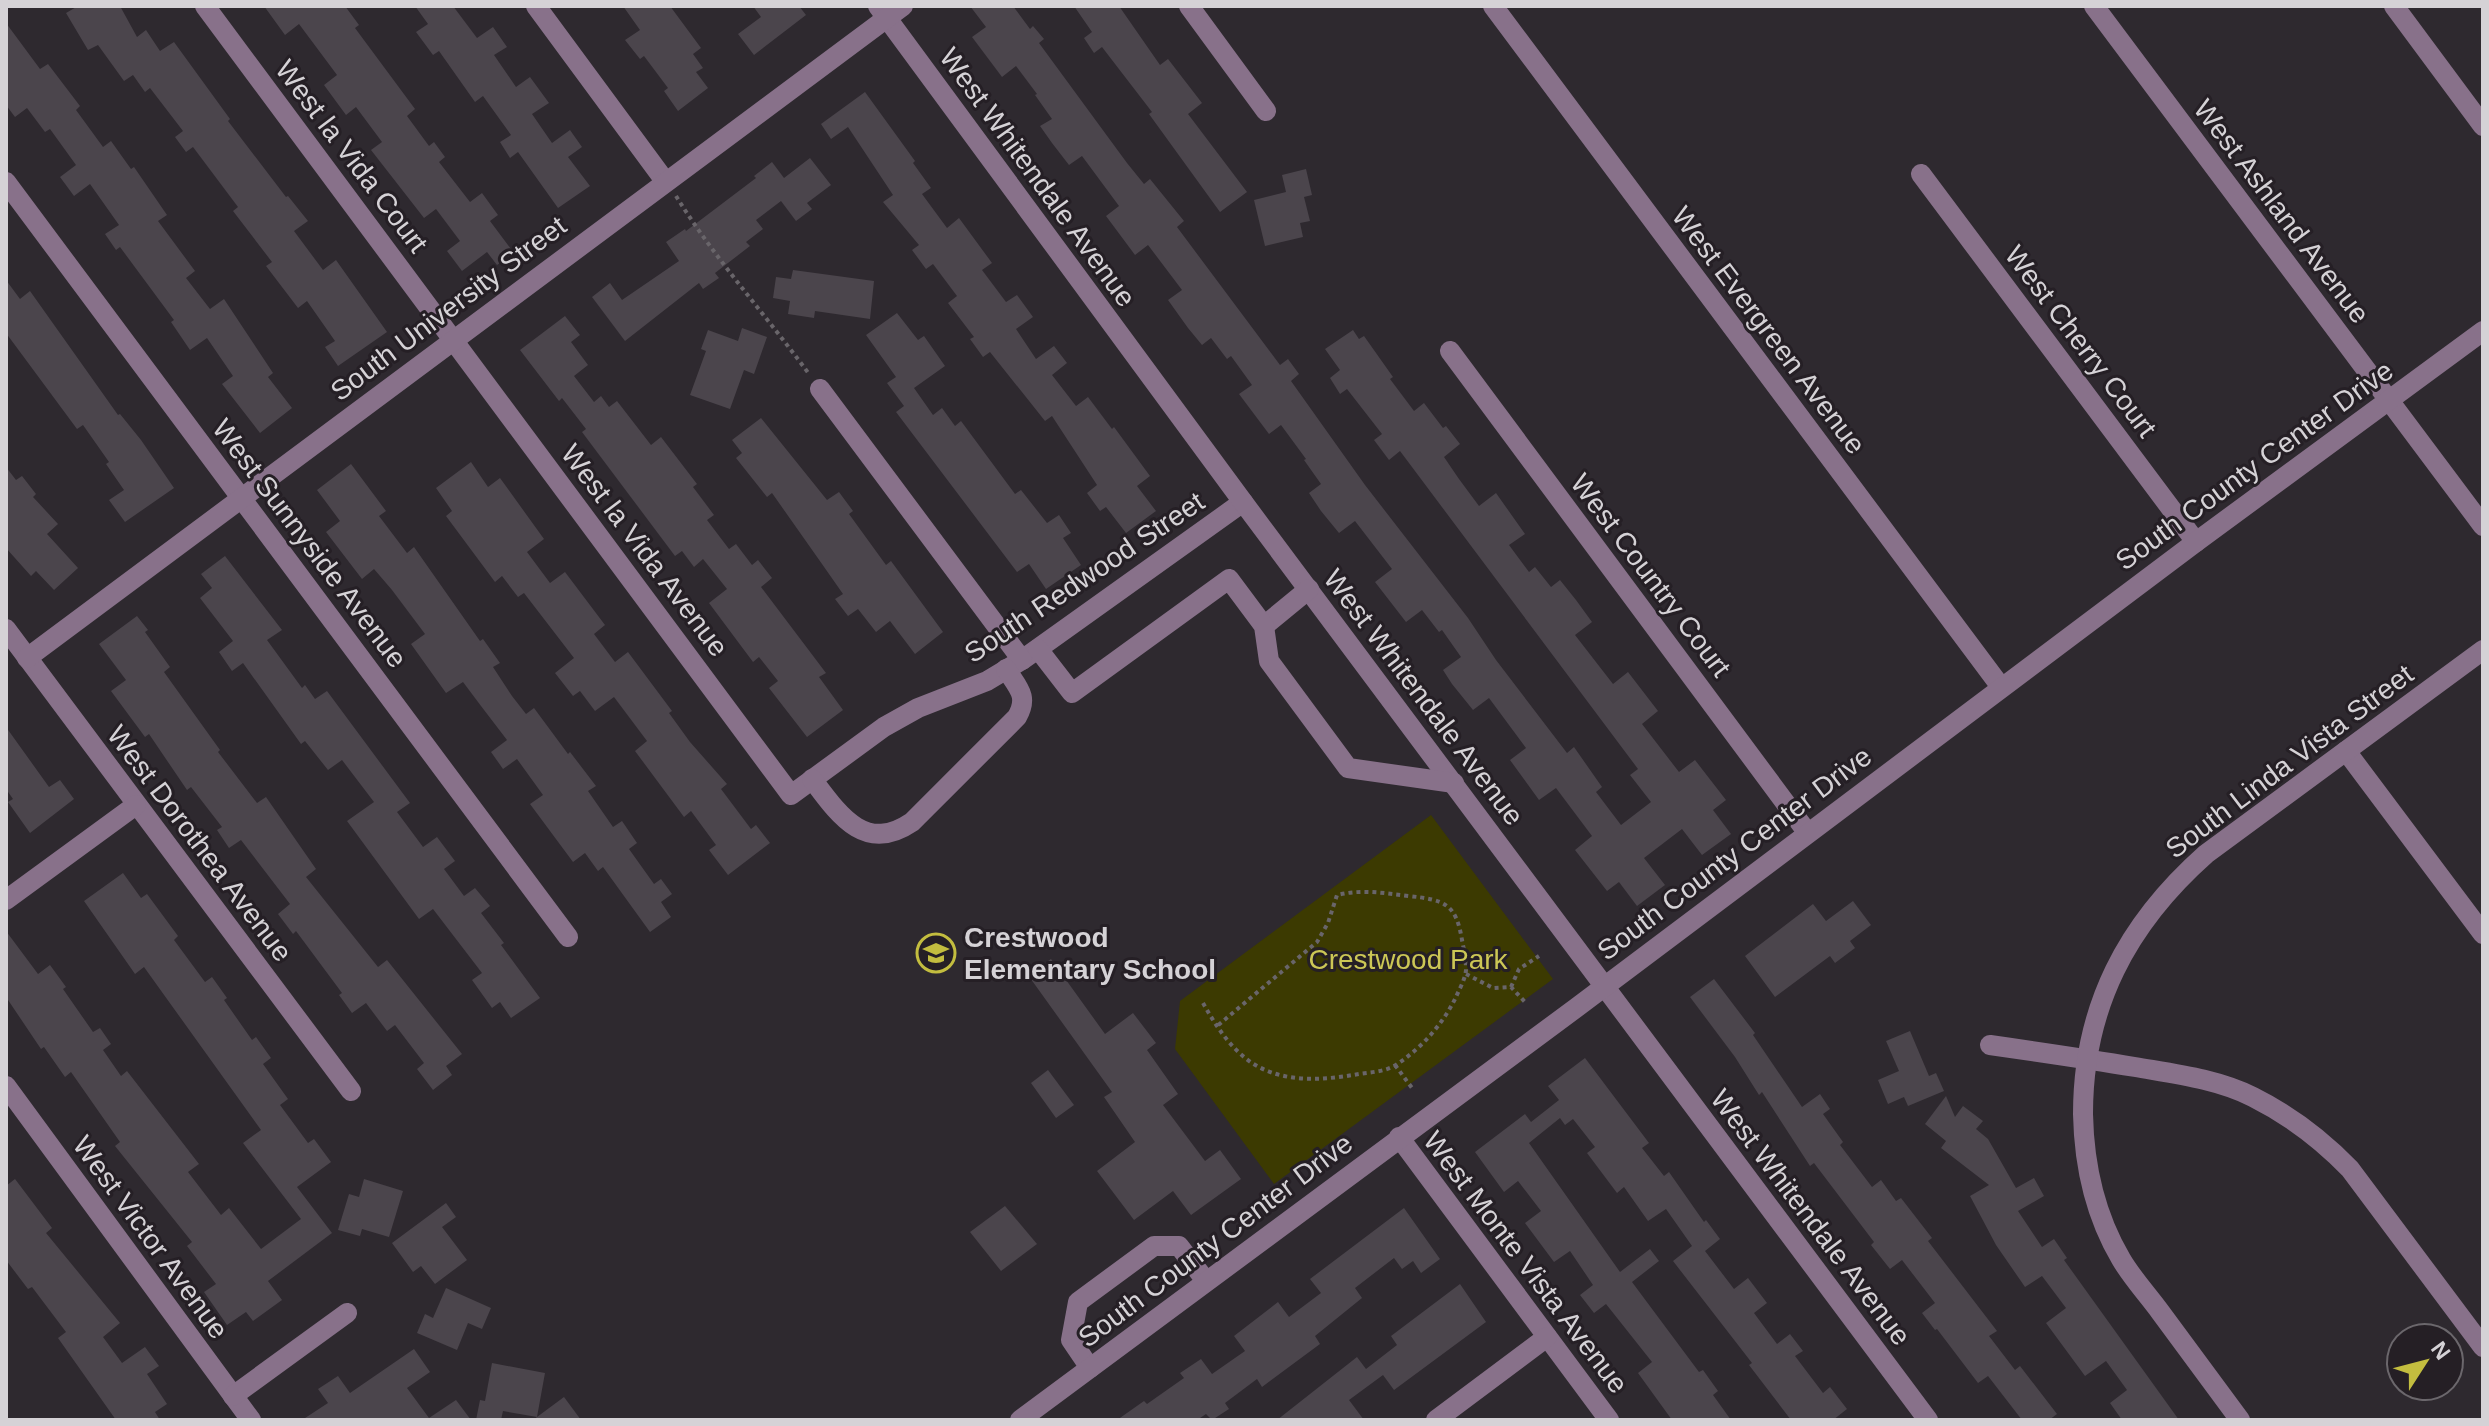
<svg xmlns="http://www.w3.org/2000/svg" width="2489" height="1426" font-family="Helvetica,sans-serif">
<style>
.green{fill:#3c3a01}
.building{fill:#4b454c}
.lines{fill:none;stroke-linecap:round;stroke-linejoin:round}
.path{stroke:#69656a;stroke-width:4;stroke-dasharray:4 4;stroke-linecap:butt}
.minor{stroke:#88718a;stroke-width:20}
.labels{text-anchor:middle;stroke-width:6;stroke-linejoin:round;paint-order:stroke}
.street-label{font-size:28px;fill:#d5d2d6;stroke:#251f25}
.poi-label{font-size:28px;font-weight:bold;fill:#d5d2d6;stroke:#251f25;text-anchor:start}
.park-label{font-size:28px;fill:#ccc755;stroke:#251f25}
</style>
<rect width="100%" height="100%" fill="#2e292f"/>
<path class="green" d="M1431 815 1553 979 1274 1184 1175 1049 1180 1001Z"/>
<g class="building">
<path d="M78 6H120L137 37 146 30 160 51 174 42 230 119 228 121 286 197 288 196 308 221 294 231 323 270 336 260 387 332 338 366 325 347 335 341 307 301 298 308 266 266 272 262 233 211 238 207 193 147 186 152 175 137 183 131 150 88 145 92 133 75 124 81 98 45 88 50 66 13Z"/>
<path d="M264 6H345L359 25 355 28 415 109 407 116 429 146 434 142 445 157 439 162 470 202 482 193 498 215 490 221 514 253 497 265 487 252 462 271 447 251 460 241 436 209 424 218 371 150 382 142 356 107 346 115 324 85 337 75 299 24 285 35Z"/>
<path d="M415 6H453L477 38 493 27 507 47 494 55 516 87 530 77 549 103 532 114 552 143 570 130 582 147 568 157 590 186 558 208 518 152 510 158 500 142 511 135 483 96 475 102 439 51 433 55 416 32 428 24Z"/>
<path d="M623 6H670L701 48 693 54 703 68 696 72 708 88 678 111 664 91 668 88 644 56 640 59 625 40 640 30Z"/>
<path d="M753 6H799L806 15 754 55 738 34 761 17Z"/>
<path d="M970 6H1013L1030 29 1033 26 1044 39 1039 43 1127 163 1144 184 1150 179 1184 221 1177 227 1280 365 1288 359 1299 374 1291 381 1365 485 1468 618 1496 660 1567 753 1574 747 1602 787 1596 792 1621 825 1651 802 1630 775 1638 769 1400 451 1389 460 1374 440 1382 434 1347 389 1340 394 1330 378 1340 370 1325 349 1353 330 1359 339 1364 336 1393 377 1390 379 1414 411 1424 403 1443 428 1446 426 1460 444 1444 457 1459 479 1479 506 1496 493 1525 534 1509 545 1529 572 1535 567 1551 587 1560 580 1576 600 1592 622 1575 635 1613 684 1628 672 1658 711 1642 724 1679 772 1695 760 1726 800 1713 810 1731 834 1702 855 1682 829 1644 858 1665 885 1637 906 1619 882 1607 891 1575 850 1592 836 1556 788 1539 800 1510 760 1526 748 1489 698 1473 710 1452 684 1443 670 1461 657 1442 630 1439 632 1422 610 1406 622 1375 582 1392 569 1355 521 1339 533 1321 511 1309 493 1321 484 1304 460 1306 459 1281 425 1269 434 1239 394 1252 385 1231 356 1227 359 1211 338 1202 345 1188 328 1168 300 1182 290 1148 245 1135 255 1106 216 1119 206 1082 156 1069 165 1052 143 1040 126 1052 119 1035 95 1037 94 1016 66 1002 77 972 37 986 27Z"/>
<path d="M1074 6H1119L1160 65 1168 59 1202 103 1188 114 1247 192 1220 212 1149 114 1152 112 1102 47 1094 53 1084 38 1092 32Z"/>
<path d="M6 23 40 69 48 64 80 106 76 110 103 147 111 141 131 169 134 167 167 215 158 221 195 271 186 278 210 309 224 299 273 373 268 377 292 408 260 433 222 384 233 376 207 338 190 350 171 322 174 320 120 247 116 250 105 234 119 225 90 184 74 196 60 177 76 165 50 129 45 132 27 108 15 117 6 105Z"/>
<path d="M865 92 915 161 913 163 931 188 922 194 947 228 959 218 992 263 982 270 1006 302 1017 295 1033 317 1016 329 1036 359 1054 346 1067 363 1052 375 1076 406 1088 397 1112 429 1114 427 1150 476 1137 486 1156 511 1126 533 1106 507 1100 511 1087 493 1097 485 1052 416 1045 421 990 352 983 357 970 339 974 337 948 303 957 296 933 264 926 269 912 250 919 245 883 202 893 195 848 127 831 139 821 124Z"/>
<path d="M810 158 831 185 807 203 812 209 796 221 781 201 756 220 763 229 746 242 750 246 715 273 719 278 703 289 699 283 625 341 592 297 610 283 622 300 679 261 666 242 685 229 686 231 756 178 754 176 772 162 784 178Z"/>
<path d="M1306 169 1312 195 1304 197 1310 221 1300 223 1303 237 1265 246 1254 200 1286 192 1282 175Z"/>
<path d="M793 270 874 281 870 319 815 311 814 318 788 314 790 301 773 298 776 277 791 279Z"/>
<path d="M6 280 20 299 30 291 118 415 120 414 141 440 174 488 125 522 109 500 124 490 106 464 109 462 83 425 77 429 6 333Z"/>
<path d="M897 313 918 340 924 336 945 366 914 388 933 415 942 408 955 426 961 421 1015 494 1021 490 1047 523 1059 515 1071 533 1063 538 1081 565 1046 589 1029 564 1017 572 896 412 904 406 887 383 896 377 866 335Z"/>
<path d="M565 316 580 335 571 342 588 365 574 376 594 402 601 396 609 407 617 401 651 445 661 437 697 484 693 487 714 515 707 520 729 549 736 544 752 565 758 560 772 578 761 587 826 673 819 677 843 710 807 737 769 688 778 681 759 657 753 662 709 603 727 589 703 559 694 567 682 551 675 556 582 432 586 429 562 398 559 401 520 350Z"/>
<path d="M742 328 767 337 754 374 744 370 730 409 690 395 706 351 701 349 708 330 738 341Z"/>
<path d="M761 418 827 500 839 492 853 511 849 514 886 565 891 561 943 632 915 654 890 621 876 632 858 609 848 616 835 599 843 594 822 564 772 493 767 497 736 458 742 453 732 440Z"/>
<path d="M471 462 488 487 500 478 544 539 527 552 550 583 565 572 605 625 594 634 615 662 628 652 672 711 669 713 690 742 727 784 721 789 751 829 756 825 770 843 728 875 709 850 716 845 691 811 684 817 635 751 647 741 614 697 595 711 580 691 573 696 555 673 574 658 524 593 518 597 502 576 495 582 446 516 452 511 436 488Z"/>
<path d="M351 464 386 511 379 516 407 553 414 547 480 641 483 639 500 663 493 667 512 696 526 714 534 708 568 754 570 752 596 786 588 791 613 827 622 821 637 843 629 849 654 884 661 879 672 894 661 902 671 917 650 932 603 867 598 871 585 853 573 862 530 804 543 795 517 759 503 769 491 752 507 740 481 706 463 682 446 693 411 644 425 634 392 590 374 569 362 579 326 532 340 521 317 490Z"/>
<path d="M6 467 16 480 22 476 36 494 33 497 58 524 47 534 78 568 54 590 36 571 31 576 6 548Z"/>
<path d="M225 556 282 630 267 640 302 688 305 685 315 699 327 691 410 803 397 812 423 847 437 837 455 861 444 869 464 896 475 888 490 906 481 913 504 943 501 945 540 998 511 1018 500 1002 492 1008 472 980 482 973 433 909 419 919 347 821 374 802 342 760 328 770 305 741 301 744 243 663 232 671 219 652 233 641 200 598 212 588 201 574Z"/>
<path d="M137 616 148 630 145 632 170 667 164 672 220 750 218 752 257 803 266 797 316 869 306 877 378 967 387 960 462 1054 446 1066 452 1075 433 1090 417 1069 424 1063 395 1025 387 1031 366 1003 352 1013 339 995 342 993 296 931 293 934 278 914 290 904 241 840 229 848 217 830 222 827 191 787 187 790 149 734 145 737 111 691 126 680 99 644Z"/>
<path d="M6 727 49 787 60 780 74 799 30 833 8 802 13 799 6 789Z"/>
<path d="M123 873 141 898 147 894 178 936 174 940 205 982 212 977 227 998 224 1000 252 1040 256 1037 271 1058 263 1064 288 1099 280 1105 308 1143 314 1139 331 1162 297 1187 332 1233 268 1281 282 1300 253 1321 246 1312 227 1325 204 1292 216 1284 187 1246 192 1242 115 1146 120 1142 71 1072 65 1077 44 1047 41 1049 6 997V931L38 974 50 965 66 987 63 989 93 1032 100 1028 111 1044 103 1050 121 1076 127 1071 199 1164 188 1172 221 1215 229 1208 261 1249 301 1219 243 1143 261 1130 144 967 135 974 84 901Z"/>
<path d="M1853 901 1871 925 1850 941 1855 948 1835 963 1830 956 1775 997 1745 956 1813 904 1826 921Z"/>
<path d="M1051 959 1105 1034 1133 1013 1156 1043 1147 1050 1178 1094 1163 1105 1205 1161 1220 1150 1241 1179 1191 1215 1173 1191 1134 1220 1097 1171 1135 1142 1104 1097 1112 1092 1028 975Z"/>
<path d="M1714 979 1755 1033 1753 1035 1802 1107 1820 1094 1830 1109 1823 1114 1843 1142 1840 1145 1872 1187 1881 1180 1896 1201 1901 1198 1932 1238 1928 1241 1997 1331 1989 1336 2015 1370 2020 1366 2057 1414 2049 1420H2022L1988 1376 1978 1383 1937 1329 1935 1330 1922 1313 1935 1303 1902 1260 1890 1269 1871 1245 1874 1242 1814 1163 1810 1166 1762 1092 1759 1095 1735 1057 1690 997Z"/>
<path d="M1910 1031 1929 1076 1936 1073 1944 1091 1908 1106 1904 1097 1888 1104 1878 1080 1899 1071 1886 1041Z"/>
<path d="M1585 1058 1649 1143 1642 1148 1664 1176 1669 1172 1704 1222 1706 1220 1720 1239 1705 1251 1734 1289 1748 1278 1767 1303 1754 1313 1777 1344 1790 1334 1803 1351 1795 1356 1823 1393 1830 1387 1847 1409 1833 1420H1791L1749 1365 1752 1363 1673 1261 1692 1246 1666 1209 1648 1221 1624 1187 1617 1193 1587 1153 1595 1147 1573 1119 1565 1125 1560 1118 1529 1143 1620 1272 1650 1249 1659 1261 1632 1282 1699 1372 1703 1370 1718 1391 1713 1395 1731 1420H1672L1638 1373 1652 1362 1606 1304 1594 1313 1580 1295 1593 1285 1570 1251 1554 1262 1525 1223 1541 1211 1518 1181 1504 1192 1475 1152 1525 1114 1531 1122 1559 1100 1548 1086Z"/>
<path d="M1048 1070 1074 1105 1056 1118 1031 1083Z"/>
<path d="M1946 1096 1955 1117 1963 1106 1983 1121 1976 1129 1988 1139 2016 1188 2034 1178 2044 1196 2018 1211 2042 1247 2054 1239 2067 1258 2064 1260 2179 1420H2122L2110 1403 2127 1390 2106 1361 2085 1376 2046 1323 2066 1308 2042 1276 2025 1287 1996 1245 1970 1196 1989 1185 1941 1148 1946 1141 1925 1124Z"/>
<path d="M15 1179 52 1228 46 1233 120 1323 103 1337 122 1363 145 1347 159 1366 147 1374 167 1404 155 1412 160 1420H116L58 1338 66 1332 32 1287 28 1289 6 1260V1186Z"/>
<path d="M364 1179 403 1191 389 1237 362 1229 360 1236 338 1230 349 1194 359 1197Z"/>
<path d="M446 1203 456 1217 442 1227 467 1260 435 1284 421 1266 413 1272 392 1243Z"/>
<path d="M1005 1206 1037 1244 1001 1271 970 1232Z"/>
<path d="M1404 1208 1440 1259 1421 1273 1413 1261 1402 1269 1394 1258 1355 1288 1362 1298 1315 1336 1320 1344 1262 1387 1257 1379 1225 1403 1229 1409 1212 1420 1206 1414 1197 1420H1117L1144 1401 1147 1404 1184 1378 1180 1373 1201 1359 1212 1374 1245 1351 1234 1336 1278 1302 1289 1317 1321 1293 1310 1279Z"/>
<path d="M1460 1284 1486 1322 1394 1390 1383 1375 1349 1400 1364 1420H1277L1357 1357 1366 1369 1397 1345 1391 1336Z"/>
<path d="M446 1288 491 1308 482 1329 468 1323 457 1350 417 1333 425 1314 433 1318Z"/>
<path d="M414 1349 430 1372 407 1388 429 1418 456 1400 471 1420H302L328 1403 318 1389 338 1376 350 1393Z"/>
<path d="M492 1363 545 1373 537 1417 503 1411 501 1420H476L480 1400 485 1401Z"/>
<path d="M564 1397 581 1420H533L537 1417Z"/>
</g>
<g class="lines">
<g class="path">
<path d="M676 196C715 259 765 314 809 374"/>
<path d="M1466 974 1493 988 1511 987 1526 1003"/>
<path d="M1511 987 1519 969 1539 956"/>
<path d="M1203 1003C1216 1026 1230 1048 1252 1063 1285 1084 1324 1080 1359 1074 1371 1072 1383 1072 1394 1066 1420 1050 1442 1025 1455 999 1459 990 1465 980 1466 970 1466 960 1464 950 1462 940 1456 903 1444 900 1409 896 1384 893 1362 889 1337 895L1328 923 1317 942 1216 1027"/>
<path d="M1395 1065 1412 1088"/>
</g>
<g class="minor">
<path d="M205 6 791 795 884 727 918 708 987 681 1022 660 1243 502"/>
<path d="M536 6 665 181"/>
<path d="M878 6 1243 502 1928 1420"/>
<path d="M1189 6 1266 111"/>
<path d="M1493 6 2001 687"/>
<path d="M2094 6 2483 526"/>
<path d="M2394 6 2483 126"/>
<path d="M1921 174 2196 542"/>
<path d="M6 182 568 937"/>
<path d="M1450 351 1807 832"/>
<path d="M820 389 1022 660"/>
<path d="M1264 626 1309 589"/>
<path d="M6 629 351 1091"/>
<path d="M1038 649 1072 693 1229 579 1264 626 1269 661 1348 768 1454 783"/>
<path d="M27 658 903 6"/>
<path d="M2346 751 2483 934"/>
<path d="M812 779C839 815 865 854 912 822L1017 717C1029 696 1018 688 1006 669"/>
<path d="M6 900 136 805"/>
<path d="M1990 1045C2039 1052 2087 1059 2135 1067 2175 1074 2217 1079 2253 1097 2291 1116 2321 1139 2350 1169L2483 1347"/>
<path d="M6 1086 251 1420"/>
<path d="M1399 1137 1609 1420"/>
<path d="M1090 1368 1071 1340 1078 1302 1154 1246H1179L1206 1281"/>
<path d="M233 1396 347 1313"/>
<path d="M1020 1420 1576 1008 2196 542 2483 331"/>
<path d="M1436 1420 1547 1337"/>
<path d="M2240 1420C2213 1384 2187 1348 2161 1313 2148 1295 2132 1278 2121 1259 2095 1215 2084 1164 2083 1114 2083 1007 2127 924 2206 854L2483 650"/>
</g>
</g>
<defs>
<symbol id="school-ring" viewBox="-11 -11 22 22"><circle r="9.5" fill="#251f25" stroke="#c3bd3f" stroke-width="1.5"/><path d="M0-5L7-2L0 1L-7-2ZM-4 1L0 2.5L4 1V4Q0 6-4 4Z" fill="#c3bd3f"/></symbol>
</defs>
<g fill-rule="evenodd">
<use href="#school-ring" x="914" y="931" width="44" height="44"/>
</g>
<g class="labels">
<g class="street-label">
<text transform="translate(352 156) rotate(53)" y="10">West la Vida Court</text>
<text transform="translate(1038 177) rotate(54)" y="10">West Whitendale Avenue</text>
<text transform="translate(2282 211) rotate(53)" y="10">West Ashland Avenue</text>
<text transform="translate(448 308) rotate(-37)" y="10">South University Street</text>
<text transform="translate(1769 330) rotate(53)" y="10">West Evergreen Avenue</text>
<text transform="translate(2081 341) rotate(53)" y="10">West Cherry Court</text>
<text transform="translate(2254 465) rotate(-36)" y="10">South County Center Drive</text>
<text transform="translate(310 543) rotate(53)" y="10">West Sunnyside Avenue</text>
<text transform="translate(645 550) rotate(53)" y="10">West la Vida Avenue</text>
<text transform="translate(1651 575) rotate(53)" y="10">West Country Court</text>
<text transform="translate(1084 577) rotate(-34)" y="10">South Redwood Street</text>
<text transform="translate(1424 697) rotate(53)" y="10">West Whitendale Avenue</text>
<text transform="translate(2289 761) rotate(-37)" y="10">South Linda Vista Street</text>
<text transform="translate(200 843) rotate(53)" y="10">West Dorothea Avenue</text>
<text transform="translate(1734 853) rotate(-37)" y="10">South County Center Drive</text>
<text transform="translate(1811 1217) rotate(53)" y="10">West Whitendale Avenue</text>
<text transform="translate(151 1237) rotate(54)" y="10">West Victor Avenue</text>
<text transform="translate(1215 1240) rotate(-37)" y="10">South County Center Drive</text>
<text transform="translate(1526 1262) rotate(53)" y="10">West Monte Vista Avenue</text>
</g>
<g class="poi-label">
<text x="964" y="947">Crestwood<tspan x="964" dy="32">Elementary School</tspan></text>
</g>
<g class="park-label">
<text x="1408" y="969">Crestwood Park</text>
</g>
</g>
<rect width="2489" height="1426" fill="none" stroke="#d5d2d6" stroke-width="16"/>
<g transform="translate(2425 1362) rotate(54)"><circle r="38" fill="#251f25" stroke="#6b676c" stroke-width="2"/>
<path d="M0-6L14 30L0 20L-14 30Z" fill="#c3bd3f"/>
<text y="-12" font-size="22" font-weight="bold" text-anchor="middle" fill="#d5d2d6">N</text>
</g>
</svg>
